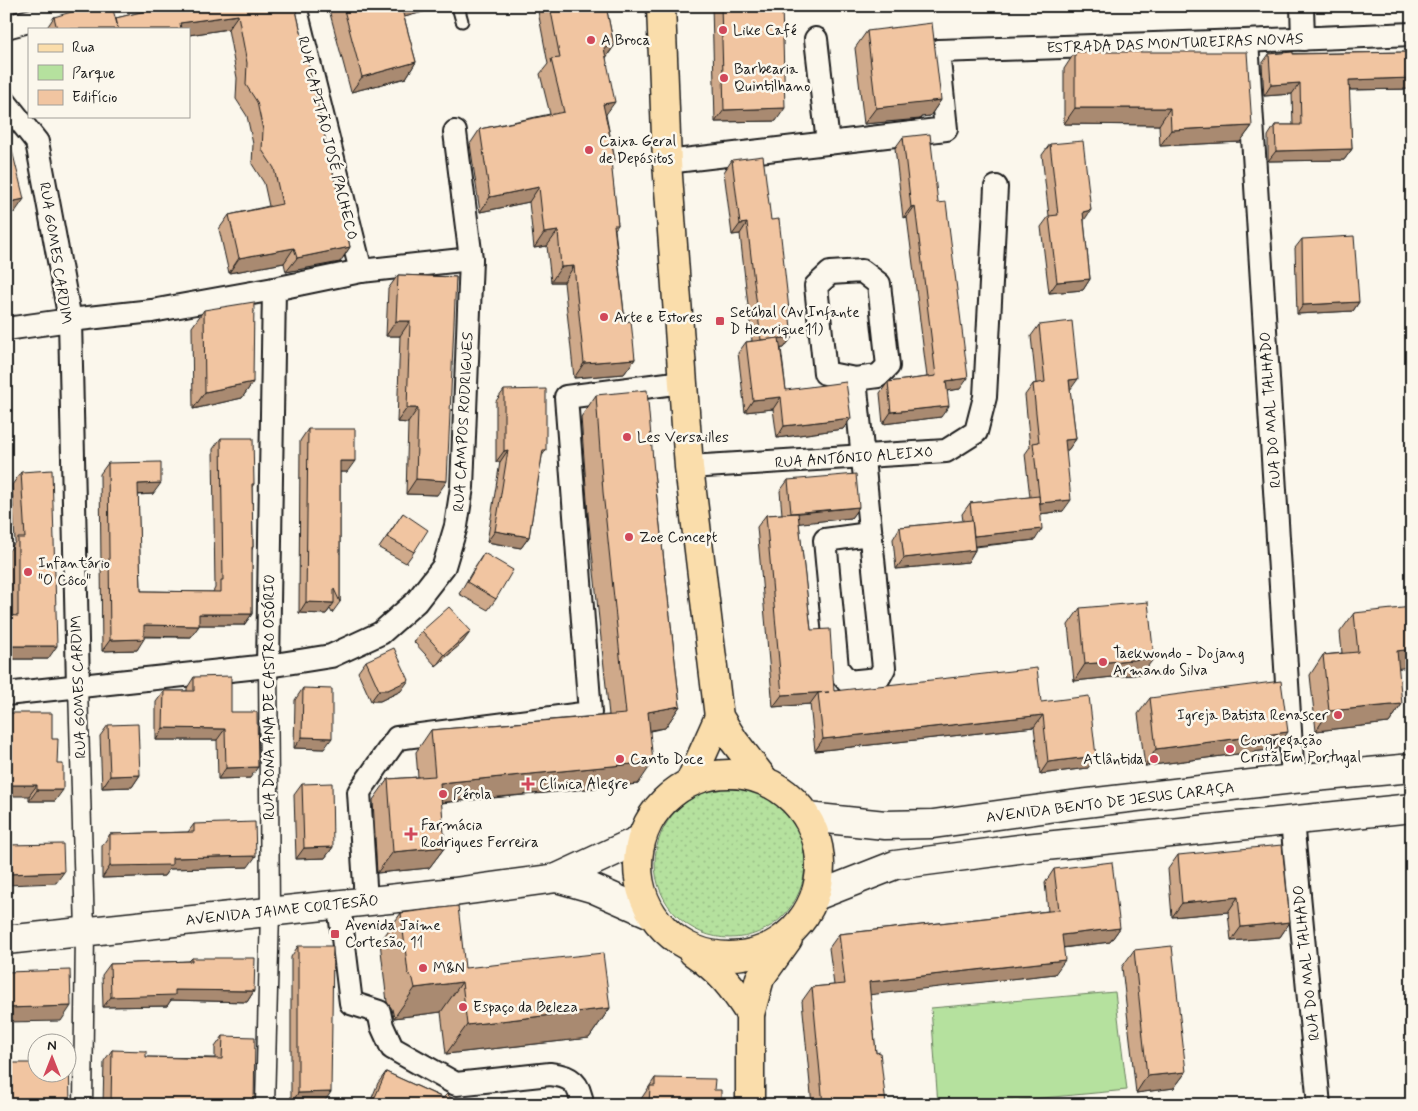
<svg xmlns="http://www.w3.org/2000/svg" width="1418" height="1111" font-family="Mynerve,sans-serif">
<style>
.green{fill:#b5e19e;stroke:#687e5d}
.garden{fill:url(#garden-dots);stroke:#687e5d}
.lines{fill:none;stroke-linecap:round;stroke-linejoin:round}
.service-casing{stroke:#1c1c1c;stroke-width:15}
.pedestrian-casing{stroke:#1c1c1c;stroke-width:21}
.minor-casing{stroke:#1c1c1c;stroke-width:26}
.secondary-casing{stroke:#1c1c1c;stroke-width:31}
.primary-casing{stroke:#1c1c1c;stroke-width:31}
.service{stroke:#fbf7ec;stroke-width:11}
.pedestrian{stroke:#fbf7ec;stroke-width:18}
.minor{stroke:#fbf7ec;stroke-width:22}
.secondary{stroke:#fbf7ec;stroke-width:28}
.primary{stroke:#faddab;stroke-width:28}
.wall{fill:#cfa98a;stroke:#1c1c1c}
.shaded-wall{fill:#a98a71;stroke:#1c1c1c}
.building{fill:#f1c5a1;stroke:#1c1c1c}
.poi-dot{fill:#d1495b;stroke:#fbf7ec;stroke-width:2}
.labels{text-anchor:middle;stroke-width:5;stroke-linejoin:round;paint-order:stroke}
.poi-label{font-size:15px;fill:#1c1c1c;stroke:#fbf7ec;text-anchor:start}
.street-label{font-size:15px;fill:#1c1c1c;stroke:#fbf7ec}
</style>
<defs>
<pattern id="garden-dots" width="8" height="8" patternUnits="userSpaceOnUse" patternTransform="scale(1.25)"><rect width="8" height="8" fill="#b5e19e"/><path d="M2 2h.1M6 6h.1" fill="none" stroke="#9bc088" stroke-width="1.8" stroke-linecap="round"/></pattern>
</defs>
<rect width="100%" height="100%" fill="#fbf7ec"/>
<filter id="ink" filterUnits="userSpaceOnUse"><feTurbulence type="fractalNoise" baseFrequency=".02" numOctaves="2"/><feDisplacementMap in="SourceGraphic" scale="10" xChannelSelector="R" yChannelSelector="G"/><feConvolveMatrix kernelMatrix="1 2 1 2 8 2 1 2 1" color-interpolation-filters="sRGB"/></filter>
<g filter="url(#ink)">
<path class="green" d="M1115 992 1127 1090 969 1105H938L931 1008Z"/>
<circle class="garden" cx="730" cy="863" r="75"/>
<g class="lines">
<defs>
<path id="service" d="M458 7 462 21"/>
<g id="pedestrian">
<path d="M78 686 85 931 83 1105"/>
<path d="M265 1105 270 912 268 666"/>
</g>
<g id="minor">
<path d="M295 6 361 271"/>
<path d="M1302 6 1303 39"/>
<path d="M6 27 86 6"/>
<path d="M816 39 828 143"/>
<path d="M1247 41 1293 779"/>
<path d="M6 103 37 142 70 320 78 686"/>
<path d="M667 162 946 129 938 51 1244 41 1412 34"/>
<path d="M862 271 879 284 888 366 878 376 855 379 825 373 816 286 830 273Z"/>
<path d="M6 329 70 320 152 311 274 289 361 271 471 259"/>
<path d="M855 379 884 668 878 679 848 682 837 668 825 540 869 534"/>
<path d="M689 467 946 451 976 432 985 397 996 187"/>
<path d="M268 666 274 289"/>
<path d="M6 694 268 666 331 656 381 633 416 602 444 566 456 526 462 487 471 259 455 132"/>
<path d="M1292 821 1319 1105"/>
<path d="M366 901 359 792 397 738 590 713 566 397 683 382"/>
<path d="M339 905 351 1003 379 1012 382 1026 392 1048 456 1084 550 1074C571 1076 580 1083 582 1105"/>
</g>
<g id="secondary">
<path d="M808 817 885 825 933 824 1078 804 1293 779 1412 768"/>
<path d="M557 878 592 888 651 914"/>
<path d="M816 896 895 865 1026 848 1412 808"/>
<path d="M6 940 454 892 557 878 641 839"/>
</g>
<g id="primary">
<path d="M661 6 667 162 689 467 719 717 734 741 765 781"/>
<circle cx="729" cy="865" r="91"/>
<path d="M690 782 719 717"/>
<path d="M693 952C720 971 732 986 750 1014"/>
<path d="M750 1105V1014L760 978 788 939"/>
</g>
</defs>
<use href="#service" class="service-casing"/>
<use href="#pedestrian" class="pedestrian-casing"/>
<use href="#minor" class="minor-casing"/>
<use href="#secondary" class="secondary-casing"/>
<use href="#primary" class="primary-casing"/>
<use href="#service" class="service"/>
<use href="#pedestrian" class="pedestrian"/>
<use href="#minor" class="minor"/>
<use href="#secondary" class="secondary"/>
<use href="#primary" class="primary"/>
</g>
<g class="wall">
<path d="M158 6H295L350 247 340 262 286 272 284 263 229 273 219 229 229 215 269 206 264 183 252 164 253 144 247 116 236 99 237 78 228 29 189 35V29H46L54 17 116 18 159 8Z"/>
<path d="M328 6H445L404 17 416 62 406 78 351 92Z"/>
<path d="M537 6H606L614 46 606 58V115L615 160 611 166 618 225 615 229 625 322 635 359 624 374 574 378 564 282H551L547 246 534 248 529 202 480 212 470 144 480 129 550 114 540 74 548 64Z"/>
<path d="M712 6H782L776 121 715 122Z"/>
<path d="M867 31 941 100 930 116 921 117 920 119 864 124 855 48Z"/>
<path d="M1410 49H1412V89L1349 90 1352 149 1344 160 1268 161V136L1275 125H1293L1292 94 1264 96 1262 64 1269 54 1408 52Z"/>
<path d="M1075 52 1252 126 1240 142 1160 146 1159 125 1064 124V69Z"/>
<path d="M903 137 960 389 947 391 941 417 883 424 880 393 888 382 927 377 907 217 903 218 895 148Z"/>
<path d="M1050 144 1084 221 1090 279 1083 290 1049 293 1041 227 1049 216 1042 155Z"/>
<path d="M732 160 771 220 792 337 784 348H781L786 390 851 418 843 429 777 438 773 409 745 412 738 353 746 342 752 341 740 234 732 235 724 172Z"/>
<path d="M1302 239 1359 302 1353 311 1297 314 1295 248Z"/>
<path d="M398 275 456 277 437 495 406 494 408 423 397 422 400 336H386L388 289Z"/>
<path d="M204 310 253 382 242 398 193 409 192 327Z"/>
<path d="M1039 325 1070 390 1076 439 1068 450H1066L1063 511 1041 514 1035 540 975 547V550L968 562 896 569 893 539 900 527 963 521 962 514 970 503 1030 497 1025 454 1030 447 1025 395 1033 384 1036 383 1031 336Z"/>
<path d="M504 390 546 450 542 456 529 537 521 548 487 542 500 462H496V401Z"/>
<path d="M596 395 654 472 680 706 665 728 650 731 638 784 441 803 445 847 429 868 377 873 373 800 388 779 418 777 416 752 431 730 609 715 588 514 581 417Z"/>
<path d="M308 429 347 472H340V602L332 613 330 609 326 614 299 613 300 441Z"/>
<path d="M221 438 254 484 252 487 253 547 252 550V614L244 625H199L191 637H144L137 650 102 651 100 474 108 463 153 494 138 495 141 591 213 592 215 588 213 449Z"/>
<path d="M21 472 48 659H6L9 616V551L15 542 12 485Z"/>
<path d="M788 480 859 507 851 518 799 523 811 630 834 691 1041 702 1088 768 1040 774 1034 727 815 751 810 704 773 707 757 527 766 515 782 514 780 491Z"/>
<path d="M403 513 414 552 406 563 379 548Z"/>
<path d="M484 553 496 599 488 610 459 594 476 565Z"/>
<path d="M1080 608 1142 674 1074 681 1068 625Z"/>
<path d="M1354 613 1402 704 1389 723 1316 731 1310 675 1323 655 1342 653 1340 632Z"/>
<path d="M422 631 463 642 436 666 414 642Z"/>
<path d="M366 661 401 691 380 701H371L358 672Z"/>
<path d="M194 677 231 712 250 778 218 779 217 740H156V702L164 691H187V688Z"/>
<path d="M303 688 324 749 294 748 295 700Z"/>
<path d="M1150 698 1276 749 1145 766 1138 714Z"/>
<path d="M108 725 140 775 132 787 102 788 100 736Z"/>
<path d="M52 739 55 801H29V796Z"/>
<path d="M302 784 333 847 325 858 296 859 294 795Z"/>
<path d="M194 824 248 867 169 869 164 876 102 878V846L110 834 188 832Z"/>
<path d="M1178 855 1290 922 1280 937 1231 941 1228 912 1172 917 1168 869Z"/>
<path d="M1054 869 1120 928 1110 942 1063 948 1055 974 870 994 876 1053 886 1105H812L802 1001 812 987 834 985 829 948 839 934 1048 911 1045 883Z"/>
<path d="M401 913 465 968 610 1008 589 1038 446 1054 441 1012 394 1018 392 1009 387 1002 380 942Z"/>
<path d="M298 946 323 1104H291V957Z"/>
<path d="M1134 950 1186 1072 1174 1088 1136 1093 1122 967Z"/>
<path d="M192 958 254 991 247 1002 171 1000 167 1006 103 1007 102 975 110 964 189 961Z"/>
<path d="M223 1036 254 1105H103L104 1061 112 1050 146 1057 215 1058V1047Z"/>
<path d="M37 1055 70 1105 31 1063Z"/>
<path d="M386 1072 459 1105H369L378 1083Z"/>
<path d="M655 1078 714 1090 721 1105H637Z"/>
</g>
<g class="shaded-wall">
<path d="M401 6H445L390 21Z"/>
<path d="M238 15 228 29 189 35V29H176L180 23Z"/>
<path d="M614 46 603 61 604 48Z"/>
<path d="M416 62 406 78 351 92 362 77Z"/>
<path d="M1412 78V89L1341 90 1349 80Z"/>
<path d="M1300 83 1292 94 1264 96 1271 85Z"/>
<path d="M941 100 930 116 921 117 920 119 864 124 876 108Z"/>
<path d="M615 102 604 117 603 104Z"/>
<path d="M785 108 776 121 715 122 724 110Z"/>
<path d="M1075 108H1170L1159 125 1064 124Z"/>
<path d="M1252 126 1240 142 1160 146 1171 130Z"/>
<path d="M1352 149 1344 160 1268 161 1276 151Z"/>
<path d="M539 187 529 202 480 212 490 197Z"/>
<path d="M24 199 15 212 6 215V203Z"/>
<path d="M915 206 907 217 903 218 911 207Z"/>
<path d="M1091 210 1083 222V212Z"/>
<path d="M747 223 740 234 732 235 740 224Z"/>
<path d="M558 231 547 246 534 248 544 233Z"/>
<path d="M350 247 340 262 286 272 297 258Z"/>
<path d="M294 248 284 263 229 273 239 258Z"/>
<path d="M574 266 564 282H551L561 267Z"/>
<path d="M1090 279 1083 290 1049 293 1057 282Z"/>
<path d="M1359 302 1353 311 1297 314 1303 305Z"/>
<path d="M396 321H410L400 336H386Z"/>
<path d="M792 337 784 348 753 351 761 340Z"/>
<path d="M635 359 624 374 574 378 584 363Z"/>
<path d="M968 378 960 389 938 392 946 381Z"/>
<path d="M1078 379 1070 390 1069 380Z"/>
<path d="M253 382 242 398 193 409 205 392Z"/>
<path d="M781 397 773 409 745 412 753 400Z"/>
<path d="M949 406 941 417 883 424 891 412Z"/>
<path d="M407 408H418L408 423 397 422Z"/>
<path d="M851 418 843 429 777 438 784 426Z"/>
<path d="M1076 439 1068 450 1057 451 1065 440Z"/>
<path d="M508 450 500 462H496L504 451Z"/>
<path d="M340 461H355L347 472H332Z"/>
<path d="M416 479 447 481 437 495 406 494Z"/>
<path d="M161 483 153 494 130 495 138 484Z"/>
<path d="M1071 500 1063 511 1032 515 1040 503Z"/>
<path d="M859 507 851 518 783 525 791 514Z"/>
<path d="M1042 529 1035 540 966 547 974 536Z"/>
<path d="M495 531 529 537 521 548 487 542Z"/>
<path d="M975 550 968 562 896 569 904 558Z"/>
<path d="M306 602 334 603 326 614 299 613Z"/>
<path d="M199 614H252L244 625H191Z"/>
<path d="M144 625 199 626 191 637 136 636Z"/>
<path d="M471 631 463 642 436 666 444 655Z"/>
<path d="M144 639 137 650 102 651 110 640Z"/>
<path d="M7 646H57L48 659H6Z"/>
<path d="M1412 649V667L1383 670 1397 651Z"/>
<path d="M1154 658 1142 674 1074 681 1085 664Z"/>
<path d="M409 680 401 691 380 701H371L379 690Z"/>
<path d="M829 692 818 693 810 704 773 707 782 695Z"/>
<path d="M1402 704 1389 723 1316 731 1329 711Z"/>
<path d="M680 706 665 728 633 733 648 712Z"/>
<path d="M1043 715 1034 727 815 751 823 739Z"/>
<path d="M163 728 225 729 217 740H156Z"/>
<path d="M1288 732 1276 749 1145 766 1156 749Z"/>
<path d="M302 737 332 738 324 749 294 748Z"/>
<path d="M1096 756 1088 768 1040 774 1048 762Z"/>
<path d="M653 762 638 784 425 804 440 783Z"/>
<path d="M258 767 250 778 218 779 226 768Z"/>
<path d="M140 775 132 787 102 788 110 776Z"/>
<path d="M6 785H37L29 796H6Z"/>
<path d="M37 790H63L55 801H29Z"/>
<path d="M333 847 325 858 296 859 304 848Z"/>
<path d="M445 847 429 868 377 873 393 852Z"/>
<path d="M256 856 248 867 169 869 164 876 102 878 110 866 172 858Z"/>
<path d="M64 872 56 883 6 885V874Z"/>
<path d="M1238 897 1228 912 1172 917 1182 903Z"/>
<path d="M1290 922 1280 937 1231 941 1241 927Z"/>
<path d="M1120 928 1110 942 1052 949 1062 935Z"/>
<path d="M1065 960 1055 974 859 996 869 982Z"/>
<path d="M462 982 441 1012 394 1018 415 988Z"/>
<path d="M175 990 254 991 247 1002 171 1000 167 1006 103 1007 111 997Z"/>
<path d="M71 1006 61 1021 6 1022V1008Z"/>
<path d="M610 1008 589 1038 446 1054 467 1025Z"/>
<path d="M1186 1072 1174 1088 1136 1093 1147 1076Z"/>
<path d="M331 1092 323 1104H291L298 1093Z"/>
</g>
<g class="building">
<path d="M92 6H112L118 28 116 18 166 6H295L350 247 297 258 294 248 239 258 229 215 282 204 274 168 262 150 263 130 257 102 246 85 247 63 238 15 180 23 181 29H57L54 17Z"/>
<path d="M343 6H401L416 62 362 77Z"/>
<path d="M550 6H606L614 46 604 48 615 102 603 104 615 160 611 161 618 225H614L625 322 631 321 635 359 584 363 574 266 561 267 558 231 544 233 539 187 490 197 480 129 564 112 551 59 560 58Z"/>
<path d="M721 6H782L785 108 724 110Z"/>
<path d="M932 23 941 100 931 101V102L876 108 867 31Z"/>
<path d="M1410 49H1412V78L1349 80 1352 149 1276 151 1275 125H1301L1300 83 1271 85 1269 54 1293 52V54L1410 52Z"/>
<path d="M1075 52H1247L1252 126 1171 130 1170 108H1075Z"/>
<path d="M6 126 24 199 6 203Z"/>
<path d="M930 134 938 203 946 202 968 378 946 381 949 406 891 412 888 382 936 376 915 206 911 207 903 137Z"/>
<path d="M1083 141 1091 210 1083 212 1090 279 1057 282 1049 216 1058 215 1050 144Z"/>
<path d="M763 156 771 220 779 219 792 337 761 340 747 223 740 224 732 160Z"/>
<path d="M1354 236 1359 302 1303 305 1302 239Z"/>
<path d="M398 275 456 277 447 481 416 479 418 408H407L410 321H396Z"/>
<path d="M254 302 253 382 205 392 204 310Z"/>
<path d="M1072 321 1078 379 1069 380 1076 439 1065 440 1071 500 1040 503 1033 443 1039 442 1033 384 1045 382 1039 325Z"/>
<path d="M779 338 786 390 846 382 851 418 784 426 781 397 753 400 746 342Z"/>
<path d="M546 389V450H543L529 537 495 531 508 450 504 451V390Z"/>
<path d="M647 390 654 472 680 706 648 712 653 762 440 783 445 847 393 852 388 779 435 776 431 730 626 714 603 492 596 395Z"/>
<path d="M308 429H355V461H340V602L334 589V603L306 602Z"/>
<path d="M221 438H253L254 484H252L253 547H252V614H199V626L144 625V639L110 640 108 463 161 462V483L138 484 141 591 221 592V580H223Z"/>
<path d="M52 470 57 646H7L6 650V615L18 616V538H25L21 472Z"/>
<path d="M856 474 859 507 791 513 788 480Z"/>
<path d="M1039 496 1042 529 974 536 970 503Z"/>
<path d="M403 513 428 530 414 552 387 537Z"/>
<path d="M798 513 811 630 830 629 834 691 1037 668 1041 702 1089 696 1096 756 1048 762 1043 715 823 739 818 693 829 692 782 695 766 515Z"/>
<path d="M972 520 975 550 904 558 900 527Z"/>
<path d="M484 553 513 570 496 599 467 582Z"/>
<path d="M1148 602 1154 658 1085 664 1080 608Z"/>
<path d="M449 607 471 631 444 655 422 631Z"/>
<path d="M1412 607V649L1397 651 1402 704 1329 711 1323 655 1358 652 1354 613Z"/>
<path d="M394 648 409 680 388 690H379L366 661Z"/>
<path d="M231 676V712H257L258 767 226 768 225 729 163 728 164 691H194V677Z"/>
<path d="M1281 681 1288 732 1156 749 1150 698Z"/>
<path d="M303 688 332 689V738L302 737Z"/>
<path d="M6 713H52V739H58L57 764H63V790H37V785H6Z"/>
<path d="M138 724 140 775 110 776 108 725Z"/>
<path d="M332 783 333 847 304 848 302 784Z"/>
<path d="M255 822 256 856 172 858V865L110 866V834L194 832V824Z"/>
<path d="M63 844 64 872 6 874V845Z"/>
<path d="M1282 845 1290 922 1241 927 1238 897 1182 903 1178 855Z"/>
<path d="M1112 862 1120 928 1062 935 1065 960 869 982 876 1053 880 1052 886 1105H823L812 987 845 984 839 934 1059 910 1054 869Z"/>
<path d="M458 906 465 968 603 953 610 1008 467 1025 462 982 415 988 413 979 408 973 401 913Z"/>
<path d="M298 946H333L331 1092 298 1093Z"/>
<path d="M1172 946 1186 1072 1147 1076 1134 950Z"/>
<path d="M192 958H255L254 991 175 990V995L111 997 110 964 192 961Z"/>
<path d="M70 970 71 1006 6 1008V972Z"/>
<path d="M223 1036 255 1037 254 1105H144L111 1104 112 1050 146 1051V1057L222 1059Z"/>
<path d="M68 1054H69L70 1105H6V1063H37V1055H38V1074H68Z"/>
<path d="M386 1072 443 1098 447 1094 459 1105H373L372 1104Z"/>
<path d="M655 1078 715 1079 714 1090H721V1105H649L650 1086H655Z"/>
</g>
</g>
<g class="poi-dot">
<circle cx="723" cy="30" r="5"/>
<circle cx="591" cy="40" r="5"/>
<circle cx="724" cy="78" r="5"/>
<circle cx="589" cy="150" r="5"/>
<circle cx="604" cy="317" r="5"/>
<rect x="715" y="316" width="10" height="10" rx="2.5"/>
<circle cx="627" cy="437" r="5"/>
<circle cx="629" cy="537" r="5"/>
<circle cx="28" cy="572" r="5"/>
<circle cx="1103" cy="662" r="5"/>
<circle cx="1338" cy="715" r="5"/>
<circle cx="1230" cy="749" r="5"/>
<circle cx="620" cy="759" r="5"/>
<circle cx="1154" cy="759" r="5"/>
<path d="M525.5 776.5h5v5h5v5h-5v5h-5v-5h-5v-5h5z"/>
<circle cx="443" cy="794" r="5"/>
<path d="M408.5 826.5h5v5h5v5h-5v5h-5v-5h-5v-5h5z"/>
<rect x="330" y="929" width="10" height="10" rx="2.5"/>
<circle cx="423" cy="968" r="5"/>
<circle cx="463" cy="1007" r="5"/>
</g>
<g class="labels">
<g class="poi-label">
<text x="733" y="35">Like Café</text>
<text x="601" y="45">A Broca</text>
<text x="734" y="74">Barbearia<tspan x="734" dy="17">Quintilhano</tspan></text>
<text x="599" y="146">Caixa Geral<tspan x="599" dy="17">de Depósitos</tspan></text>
<text x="730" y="317">Setúbal (Av Infante<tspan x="730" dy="17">D Henrique11)</tspan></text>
<text x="614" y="322">Arte e Estores</text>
<text x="637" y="442">Les Versailles</text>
<text x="639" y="542">Zoe Concept</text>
<text x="38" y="568">Infantário<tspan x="38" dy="17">"O Côco"</tspan></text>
<text x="1113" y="658">Taekwondo - Dojang<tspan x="1113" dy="17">Armando Silva</tspan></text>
<text x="1328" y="720" text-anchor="end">Igreja Batista Renascer</text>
<text x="1240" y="745">Congregação<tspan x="1240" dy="17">Cristã Em Portugal</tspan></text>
<text x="630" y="764">Canto Doce</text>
<text x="1144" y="764" text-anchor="end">Atlântida</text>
<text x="539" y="789">Clínica Alegre</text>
<text x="453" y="799">Pérola</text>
<text x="421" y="830">Farmácia<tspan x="421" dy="17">Rodrigues Ferreira</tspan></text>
<text x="345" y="930">Avenida Jaime<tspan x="345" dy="17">Cortesão, 11</tspan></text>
<text x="433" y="973">M&amp;N</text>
<text x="473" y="1012">Espaço da Beleza</text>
</g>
<g class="street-label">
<text transform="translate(1175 43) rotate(-2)" y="5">ESTRADA DAS MONTUREIRAS NOVAS</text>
<text transform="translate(328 138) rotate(76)" y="5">RUA CAPITÃO JOSÉ PACHECO</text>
<text transform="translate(56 253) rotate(81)" y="5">RUA GOMES CARDIM</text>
<text transform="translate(1270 410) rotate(-94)" y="5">RUA DO MAL TALHADO</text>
<text transform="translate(463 422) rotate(-87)" y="5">RUA CAMPOS RODRIGUES</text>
<text transform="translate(854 457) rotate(-4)" y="5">RUA ANTÓNIO ALEIXO</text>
<text transform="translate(78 687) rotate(-92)" y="5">RUA GOMES CARDIM</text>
<text transform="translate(269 697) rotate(-90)" y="5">RUA DONA ANA DE CASTRO OSÓRIO</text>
<text transform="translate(1110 802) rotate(-7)" y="5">AVENIDA BENTO DE JESUS CARAÇA</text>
<text transform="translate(282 910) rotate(-6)" y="5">AVENIDA JAIME CORTESÃO</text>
<text transform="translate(1306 963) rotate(-96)" y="5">RUA DO MAL TALHADO</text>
</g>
</g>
<rect width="1418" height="1111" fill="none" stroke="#fbf7ec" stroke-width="25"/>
<rect x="12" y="12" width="1393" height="1086" fill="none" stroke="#1c1c1c" stroke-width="2" filter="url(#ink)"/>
<rect x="28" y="28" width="162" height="90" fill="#fbf7ec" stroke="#a29f99"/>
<rect x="38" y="44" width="25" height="8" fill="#faddab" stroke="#a29f99"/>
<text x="72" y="52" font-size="15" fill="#1c1c1c">Rua</text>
<rect x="38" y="65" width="25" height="15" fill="#b5e19e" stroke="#a29f99"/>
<text x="72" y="78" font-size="15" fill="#1c1c1c">Parque</text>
<rect x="38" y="90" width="25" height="15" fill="#f1c5a1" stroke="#a29f99"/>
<text x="72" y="102" font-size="15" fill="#1c1c1c">Edifício</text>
<g transform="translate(52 1058)"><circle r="24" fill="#fbf7ec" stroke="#a29f99"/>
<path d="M0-4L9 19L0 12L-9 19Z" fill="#d1495b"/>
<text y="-8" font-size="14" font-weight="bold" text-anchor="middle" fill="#1c1c1c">N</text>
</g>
</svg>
